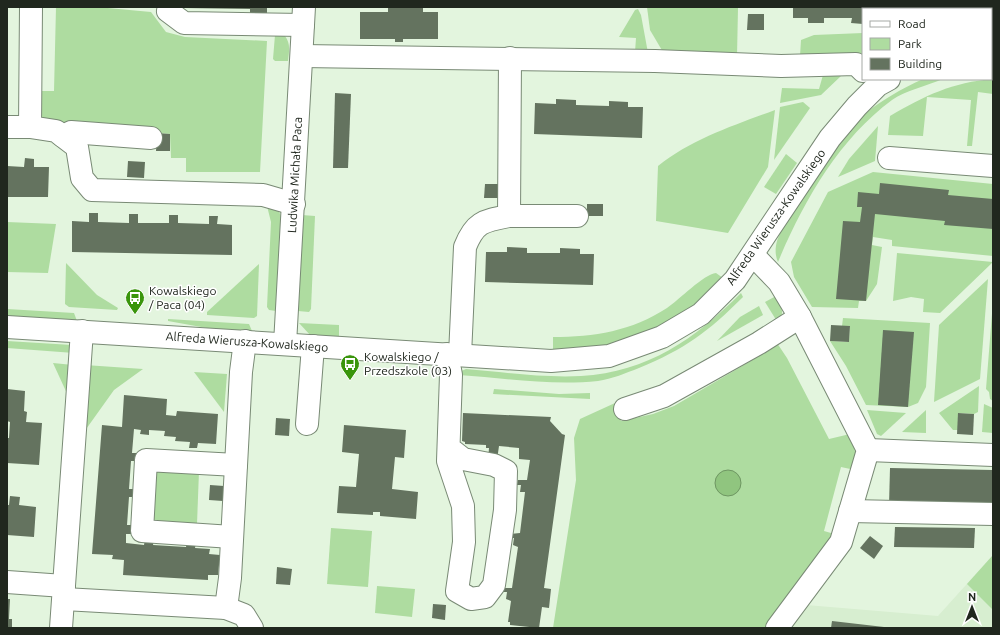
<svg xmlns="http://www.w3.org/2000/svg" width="1000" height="635" font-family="Ubuntu,sans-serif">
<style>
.built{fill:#d7eed0}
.green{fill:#aedca0}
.water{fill:#90c57f;stroke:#6e9662}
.building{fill:#64735f}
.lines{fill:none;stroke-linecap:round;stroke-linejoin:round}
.minor-casing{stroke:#798a75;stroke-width:24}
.minor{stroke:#fff;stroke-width:22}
.labels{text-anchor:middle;stroke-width:3;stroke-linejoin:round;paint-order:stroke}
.street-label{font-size:12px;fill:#20271e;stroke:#fff}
.poi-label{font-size:12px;fill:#20271e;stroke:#fff;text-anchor:start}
</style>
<rect width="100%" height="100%" fill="#e3f5de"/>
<path class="built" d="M993 555V628H788L806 605 938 616Z"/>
<g class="green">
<path d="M56 7H97L151 12 166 32 185 37 267 41 260 172H186V158H171L170 134 79 126 44 120 37 110V91H54Z"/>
<path d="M647 7 738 8 737 56 663 52 650 30Z"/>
<path d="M638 9 641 15 648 53 635 52 636 38 619 37 635 10Z"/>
<path d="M863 33V53L854 59 800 56 801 40 814 35Z"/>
<path d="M275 35 285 36C291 44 289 52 288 61H275L273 59Z"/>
<path d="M823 75 841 76 821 95 780 103 782 88 819 89Z"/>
<path d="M923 79H943C929 85 904 91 892 100 839 139 803 202 778 262 775 255 775 249 777 241 780 231 788 221 793 212 812 180 835 140 863 115 882 100 901 89 923 79Z"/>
<path d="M993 79V94L978 92 972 146H967L971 100 927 97 923 136 888 135 890 116C924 96 953 82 993 79Z"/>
<path d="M803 102 810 108 774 160 780 107Z"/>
<path d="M775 110 768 167 728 233 656 221 658 166C692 139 735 125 775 110Z"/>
<path d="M878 126 875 161 838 177 849 159Z"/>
<path d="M786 154 797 163 776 194 764 187Z"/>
<path d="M873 172 993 184V256L892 246V240L873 237 872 245 882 247 877 284 866 301H859L858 308 812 307 794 277 791 262 828 192Z"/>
<path d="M266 202 279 211 281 217 276 311 269 310 267 307 271 222Z"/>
<path d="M302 215 315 216 311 309 309 312 298 311Z"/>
<path d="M7 222 56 224 48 273 7 272Z"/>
<path d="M897 253 993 262 940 313 923 312 924 299 911 297 893 301Z"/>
<path d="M66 263 97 295 118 308 117 310 69 307 65 304Z"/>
<path d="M259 264 257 316 254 318 207 315V312Z"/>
<path d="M716 273 723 278 699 302 671 323 624 344 553 351V337C594 337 632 331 667 308 679 300 704 274 716 273Z"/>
<path d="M988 279 980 379 934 402 939 325Z"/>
<path d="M741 293 743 297C708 332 685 349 639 368 626 373 612 379 598 381 552 386 505 378 459 375V372L466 369C503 372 543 378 581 376 648 372 695 339 741 293Z"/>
<path d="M776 296C782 306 785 313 778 323L765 302Z"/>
<path d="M993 301V401L990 399 989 392 986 389Z"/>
<path d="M759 306 763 315 717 341 740 317Z"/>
<path d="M7 309 74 313 77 321 7 319Z"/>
<path d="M843 318 930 323 926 387 918 403 908 407 866 405 846 366 830 341 849 342 850 326H842Z"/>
<path d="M168 319 249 324 252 331 229 332 168 321Z"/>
<path d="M299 323 339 325V337L311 336Z"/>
<path d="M7 341 72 345 74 353 7 348Z"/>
<path d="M777 343 787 358 829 439 850 434 857 458 855 470 841 467 824 531 838 535 772 628H553L576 480 574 438 580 419 615 403 621 421 653 414 674 406 773 348Z"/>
<path d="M53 363 73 365 70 400Z"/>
<path d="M85 365 143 369 114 390 79 439Z"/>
<path d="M194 372 227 374 224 412Z"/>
<path d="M979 386 978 412 974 414 959 413 958 430H953L939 413Z"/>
<path d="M494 389 559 394 590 393V399L493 394Z"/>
<path d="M984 404 993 408V433L982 432Z"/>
<path d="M867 410 906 413 881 436 877 434Z"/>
<path d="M926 410V433L902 432Z"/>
<path d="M155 469 199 471 197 524 152 522Z"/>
<path d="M331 528 372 531 368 587 327 584Z"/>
<path d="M993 555V610L967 584Z"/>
<path d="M377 586 415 589 412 617 375 613Z"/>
</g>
<circle class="water" cx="728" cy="483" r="13"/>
<g class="building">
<path d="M184 7H267V14H250V9L184 8Z"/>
<path d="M388 7H423V12H438V39H403V42H395V39H360V12H388Z"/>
<path d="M793 7H993V17H991V9H863V24L851 23 852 18H824V23H808V18H793Z"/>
<path d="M748 14H764V30H747Z"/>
<path d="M335 93 351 94 348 168H333Z"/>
<path d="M556 99 576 100V105L609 106V101L628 102V107H643L642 138 534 134 535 103 556 104Z"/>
<path d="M157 133 170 134V151H156Z"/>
<path d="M25 158 34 159V167H49L48 197H7V166L24 167Z"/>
<path d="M128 161 145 162 144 178 127 177Z"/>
<path d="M880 183 949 190 948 195 993 199V229L944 225 945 221 875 214 866 301 836 299 843 221 860 222 862 207H857L858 192 879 194Z"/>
<path d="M485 184H500V198H484Z"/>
<rect x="587" y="204" width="16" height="12"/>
<path d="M89 213H98V222L129 223V214H138V223H169V215H178V223L209 224V216H218L217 224 232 225V255L72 252V221L89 222Z"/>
<path d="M507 247 527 248V253H560V248L580 249V254H594L593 285 485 282 486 252H507Z"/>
<path d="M831 325 850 326 849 342 830 341Z"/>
<path d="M883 330 914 332 908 407 878 405Z"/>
<path d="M7 389 25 391 24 411 27 412 26 422 42 423 39 465 7 463V438H9L10 422 7 421Z"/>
<path d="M124 395 167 399 166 415 176 416 177 411 218 414 216 444 198 443 197 448H189L190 442 175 441 176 437 164 436 165 431 149 430V435L140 434 141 430 134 429 132 453H137L136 461H131L129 489H134V497H129L127 525H132L131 534H126V543L144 545 145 539 154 540 153 545 186 547 187 542 196 543 195 548 210 549 209 554 220 555 218 575H208V580L123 575 124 560 112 559 113 555 92 554 102 425 122 427Z"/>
<path d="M463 413 551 417 550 421 562 434 565 435 544 588 551 589 549 608 542 607 539 628 510 625V622H508L511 601 506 599 507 592H503V588H512L518 547 513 545 514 538H510V534L520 533 525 492H520L521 485H517L518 480H527L530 460 519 459V448L499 446 497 460H488L489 448H486V445L465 444V442L462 441Z"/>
<path d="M958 413 974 414 973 435 957 434Z"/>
<path d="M276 418 290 419 289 436 275 435Z"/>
<path d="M344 425 406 430 404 458 395 457 392 489 418 492 416 519 380 516V512H373V515L337 513 339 486 356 487 359 454 342 452Z"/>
<path d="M890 468 993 470V508L889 506Z"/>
<path d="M210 485 224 486 223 501 209 500Z"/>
<path d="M10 496 20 497 19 505 36 507 34 537 7 535V505H9Z"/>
<path d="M895 527 975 528 974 548 894 547Z"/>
<path d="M870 536 883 546 874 559 860 548Z"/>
<path d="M277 567 292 569 290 585 276 584Z"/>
<path d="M7 599H10L9 619H12V628H7Z"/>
<path d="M433 604 446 605 445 620 432 618Z"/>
<path d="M832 621 884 627V628H831Z"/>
</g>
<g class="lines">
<defs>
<g id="minor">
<path d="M31 7 30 127 56 131 77 147 82 178 92 190 263 195 294 204"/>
<path d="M169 7 168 11 184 23 303 25"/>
<path d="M991 48H993"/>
<path d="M302 56 655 61 781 66 856 64 863 71"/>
<path d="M7 127H30"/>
<path d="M63 136 71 132 151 138"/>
<path d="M889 158 993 166"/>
<path d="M509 216H577"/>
<path d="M753 255 779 282 800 317 868 450 841 542 777 628"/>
<path d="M7 327 551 361 609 356 662 337 701 314 735 280 830 138 857 106 878 85 889 79"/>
<path d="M285 344 304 7"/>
<path d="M447 354 451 375 448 461 463 506 464 542 457 591 471 599 485 597 494 585 505 510 506 471 494 465 463 459 449 448"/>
<path d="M460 355 465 247C475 222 483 221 509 216L510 58"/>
<path d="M625 409 664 396 759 343 800 317"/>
<path d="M307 424 313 346"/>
<path d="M868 450 993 455"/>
<path d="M850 511 993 514"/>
<path d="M232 537 142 531 146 460 236 465"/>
<path d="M7 582 64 586"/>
<path d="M64 599 226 608 244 615 252 628"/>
<path d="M226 608 230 578 241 372 245 341"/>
<path d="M61 628 82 331"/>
</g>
</defs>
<use href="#minor" class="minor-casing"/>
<use href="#minor" class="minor"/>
</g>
<defs>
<symbol id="bus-pin" viewBox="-11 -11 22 30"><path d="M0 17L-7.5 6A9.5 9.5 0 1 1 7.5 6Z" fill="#3a950c" stroke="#fff"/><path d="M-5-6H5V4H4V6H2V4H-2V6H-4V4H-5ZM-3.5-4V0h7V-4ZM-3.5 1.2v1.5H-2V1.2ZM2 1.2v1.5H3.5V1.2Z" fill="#fff"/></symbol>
</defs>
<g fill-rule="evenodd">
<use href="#bus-pin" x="124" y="287" width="22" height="30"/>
<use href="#bus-pin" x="339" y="353" width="22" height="30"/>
</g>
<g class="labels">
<g class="street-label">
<text transform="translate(295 175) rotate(-87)" y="4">Ludwika Michała Paca</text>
<text transform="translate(776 217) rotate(-55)" y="4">Alfreda Wierusza-Kowalskiego</text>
<text transform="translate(247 342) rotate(4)" y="4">Alfreda Wierusza-Kowalskiego</text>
</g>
<g class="poi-label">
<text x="149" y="295">Kowalskiego<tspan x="149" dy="14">/ Paca (04)</tspan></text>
<text x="364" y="361">Kowalskiego /<tspan x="364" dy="14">Przedszkole (03)</tspan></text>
</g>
</g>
<rect width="1000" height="635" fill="none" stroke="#20271e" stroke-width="16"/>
<rect x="862" y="8" width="130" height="72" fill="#ffffff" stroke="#a6a9a5"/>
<rect x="870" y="21" width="20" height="6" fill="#ffffff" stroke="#a6a9a5"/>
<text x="898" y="28" font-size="12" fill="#20271e">Road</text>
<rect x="870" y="38" width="20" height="12" fill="#aedca0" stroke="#a6a9a5"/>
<text x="898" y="48" font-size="12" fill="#20271e">Park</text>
<rect x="870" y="58" width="20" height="12" fill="#64735f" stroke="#a6a9a5"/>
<text x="898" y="68" font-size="12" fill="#20271e">Building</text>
<g transform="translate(972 607)" stroke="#ffffff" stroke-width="3" paint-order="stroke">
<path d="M0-3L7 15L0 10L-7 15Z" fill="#20271e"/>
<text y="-6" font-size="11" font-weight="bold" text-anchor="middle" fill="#20271e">N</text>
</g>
</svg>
